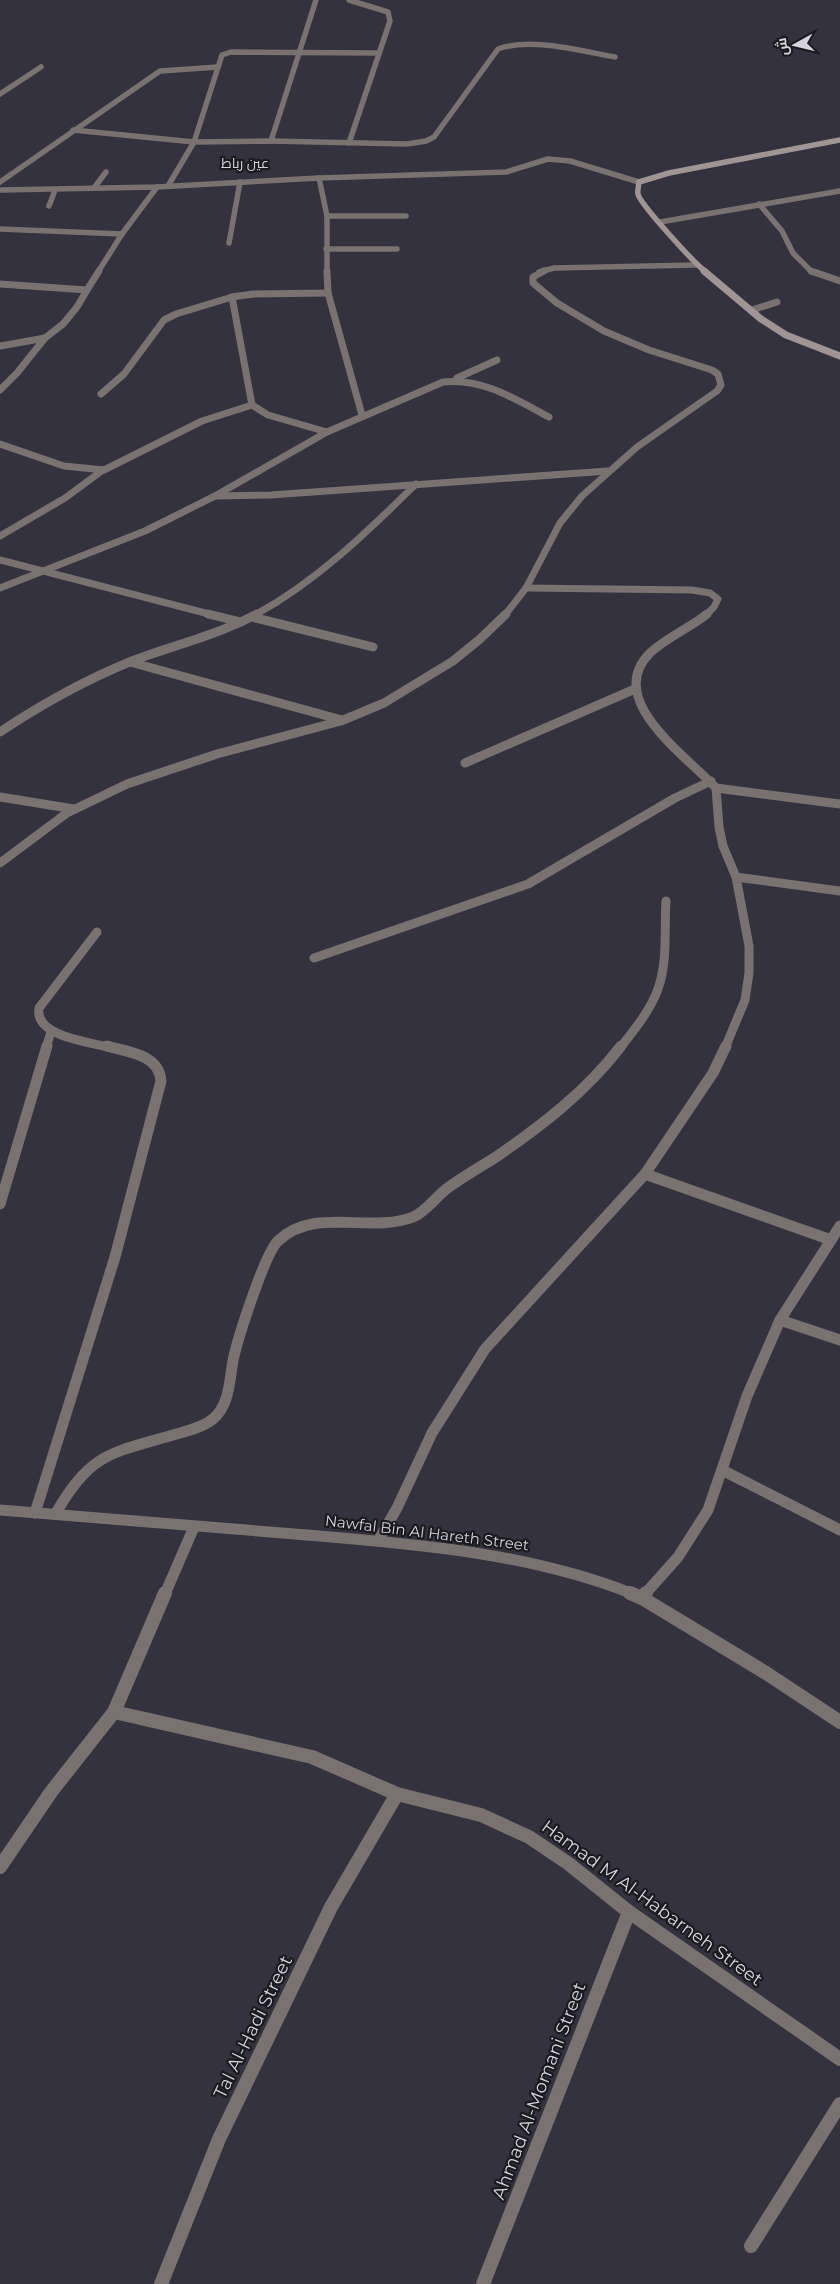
<svg xmlns="http://www.w3.org/2000/svg" width="840" height="2284" font-family="Montserrat,Cairo,sans-serif">
<style>
.lines{fill:none;stroke-linecap:round;stroke-linejoin:round}
.street-far4{stroke:#7a7171;stroke-width:5.5}
.street-far3{stroke:#7a7171;stroke-width:7}
.street-far2{stroke:#7a7171;stroke-width:9}
.street-far1{stroke:#7a7171;stroke-width:11}
.street{stroke:#7a7171;stroke-width:14}
.secondary-far1{stroke:#a19494;stroke-width:5.5}
.secondary{stroke:#a19494;stroke-width:7}
.labels{text-anchor:middle;stroke-width:4.5;stroke-linejoin:round;paint-order:stroke}
.far-neighbourhood-label{font-size:14px;fill:#d5d4dd;stroke:#1b1a20}
.street-label{font-size:15px;fill:#d5d4dd;stroke:#1b1a20}
.near-street-label{font-size:18px;fill:#d5d4dd;stroke:#1b1a20}
</style>
<rect width="100%" height="100%" fill="#33323e"/>
<g class="lines">
<g class="street-far4">
<path d="M349 0 388 12 390 21 349 143"/>
<path d="M0 94 41 67"/>
<path d="M73 130 194 142 222 55 231 52 378 53"/>
<path d="M271 141 316 0"/>
<path d="M319 178 327 216V272"/>
<path d="M0 182 160 71 218 67"/>
<path d="M168 186 194 142 271 141 407 144 426 141 434 137 498 49C530 37 581 51 615 57"/>
<path d="M94 188 106 172"/>
<path d="M0 190 157 187 319 178 506 172 548 159 570 161 639 182"/>
<path d="M759 204 782 231 793 253 812 272"/>
<path d="M49 206 55 190"/>
<path d="M327 216H406"/>
<path d="M660 222 840 191"/>
<path d="M0 229 122 234"/>
<path d="M229 243 240 182"/>
<path d="M326 249H397"/>
<path d="M98 272 122 234 157 187"/>
<path d="M539 272 554 268 696 265"/>
</g>
<g class="street-far3">
<path d="M327 271 328 293 362 415"/>
<path d="M811 271 840 281"/>
<path d="M0 284 87 290 77 307 63 324 45 338 17 373 0 390"/>
<path d="M87 290 99 271"/>
<path d="M232 297 252 405 268 415 327 432"/>
<path d="M752 310 777 302"/>
<path d="M0 346 45 338"/>
<path d="M457 378 497 360"/>
<path d="M101 394 124 374 164 320 176 314 232 297 253 294 328 293"/>
<path d="M0 444 64 466 104 470 202 421 252 405"/>
<path d="M216 496 271 495 608 471"/>
<path d="M0 536 65 498 103 470"/>
<path d="M0 560 213 615"/>
<path d="M0 588 145 531 215 496 327 432 443 382C483 378 515 399 549 417"/>
<path d="M526 588 692 590 710 593 718 599 714 607 706 615"/>
<path d="M255 615C317 581 366 533 416 484"/>
<path d="M505 615 526 588 560 523 582 496 637 447 717 391 721 385 718 374 712 370 649 350 604 331 557 303 533 283V277L544 271"/>
</g>
<g class="street-far2">
<path d="M208 614 241 622"/>
<path d="M707 614C690 628 667 637 650 653 603 700 687 756 716 788L719 827 723 846 736 877 749 946V973L745 1000 725 1048"/>
<path d="M252 617 373 647"/>
<path d="M130 662 342 720"/>
<path d="M0 732C42 704 85 680 132 661 174 645 218 635 257 614"/>
<path d="M465 763 635 689"/>
<path d="M716 788 840 804"/>
<path d="M0 797 74 809"/>
<path d="M0 863 67 813 127 784 217 754 341 721 384 703 453 661 480 639 506 614"/>
<path d="M736 877 840 891"/>
<path d="M97 932 39 1008C34 1037 91 1042 112 1048"/>
<path d="M314 958 528 884 675 798 711 781"/>
<path d="M46 1048 51 1032"/>
<path d="M620 1048C634 1030 650 1011 658 989 668 961 664 930 666 901"/>
</g>
<g class="street-far1">
<path d="M645 1174 831 1240"/>
<path d="M0 1204 47 1046"/>
<path d="M780 1320 840 1340"/>
<path d="M722 1470 840 1530"/>
<path d="M0 1510C98 1518 196 1526 295 1534 409 1544 525 1551 633 1594"/>
<path d="M35 1513 115 1257 161 1081C159 1054 128 1052 107 1046"/>
<path d="M56 1513C90 1453 111 1453 173 1435 186 1431 202 1428 213 1419 231 1404 229 1377 234 1356 239 1335 265 1253 278 1241 314 1206 370 1234 413 1217 427 1211 436 1196 449 1187 463 1177 478 1168 493 1159 540 1127 586 1092 621 1046"/>
<path d="M378 1541 397 1508 432 1433 485 1349 645 1174 713 1073 726 1046"/>
<path d="M165 1594 194 1527"/>
<path d="M645 1594 678 1557 708 1510 747 1396 780 1320 840 1226"/>
</g>
<g class="street">
<path d="M630 1593 642 1598 766 1673 840 1722"/>
<path d="M642 1598 646 1593"/>
<path d="M114 1712 312 1757 397 1794 481 1815 529 1837 569 1864 629 1912 840 2059"/>
<path d="M0 1867 51 1792 114 1712 165 1593"/>
<path d="M751 2246 840 2104"/>
<path d="M161 2284 219 2139 331 1907 397 1794"/>
<path d="M483 2284 629 1912"/>
</g>
<path class="secondary-far1" d="M706 272C695 264 640 204 638 194 637 191 639 185 639 182L669 173 840 140"/>
<path class="secondary" d="M704 271 761 319 786 335 840 356"/>
</g>
<g class="labels">
<g class="far-neighbourhood-label">
<text x="245" y="168">عين رباط</text>
</g>
<g class="street-label">
<text transform="translate(427 1533) rotate(7)" y="5">Nawfal Bin Al Hareth Street</text>
</g>
<g class="near-street-label">
<text transform="translate(652 1903) rotate(36)" y="6">Hamad M Al-Habarneh Street</text>
<text transform="translate(253 2027) rotate(-64)" y="6">Tal Al-Hadi Street</text>
<text transform="translate(539 2091) rotate(-69)" y="6">Ahmad Al-Momani Street</text>
</g>
</g>
<g transform="translate(795 45) rotate(262)" stroke="#1b1a20" stroke-width="4" paint-order="stroke">
<path d="M0-4L9 19L0 12L-9 19Z" fill="#d5d4dd"/>
<text y="-8" font-size="14" font-weight="bold" text-anchor="middle" fill="#d5d4dd">ش</text>
</g>
</svg>
